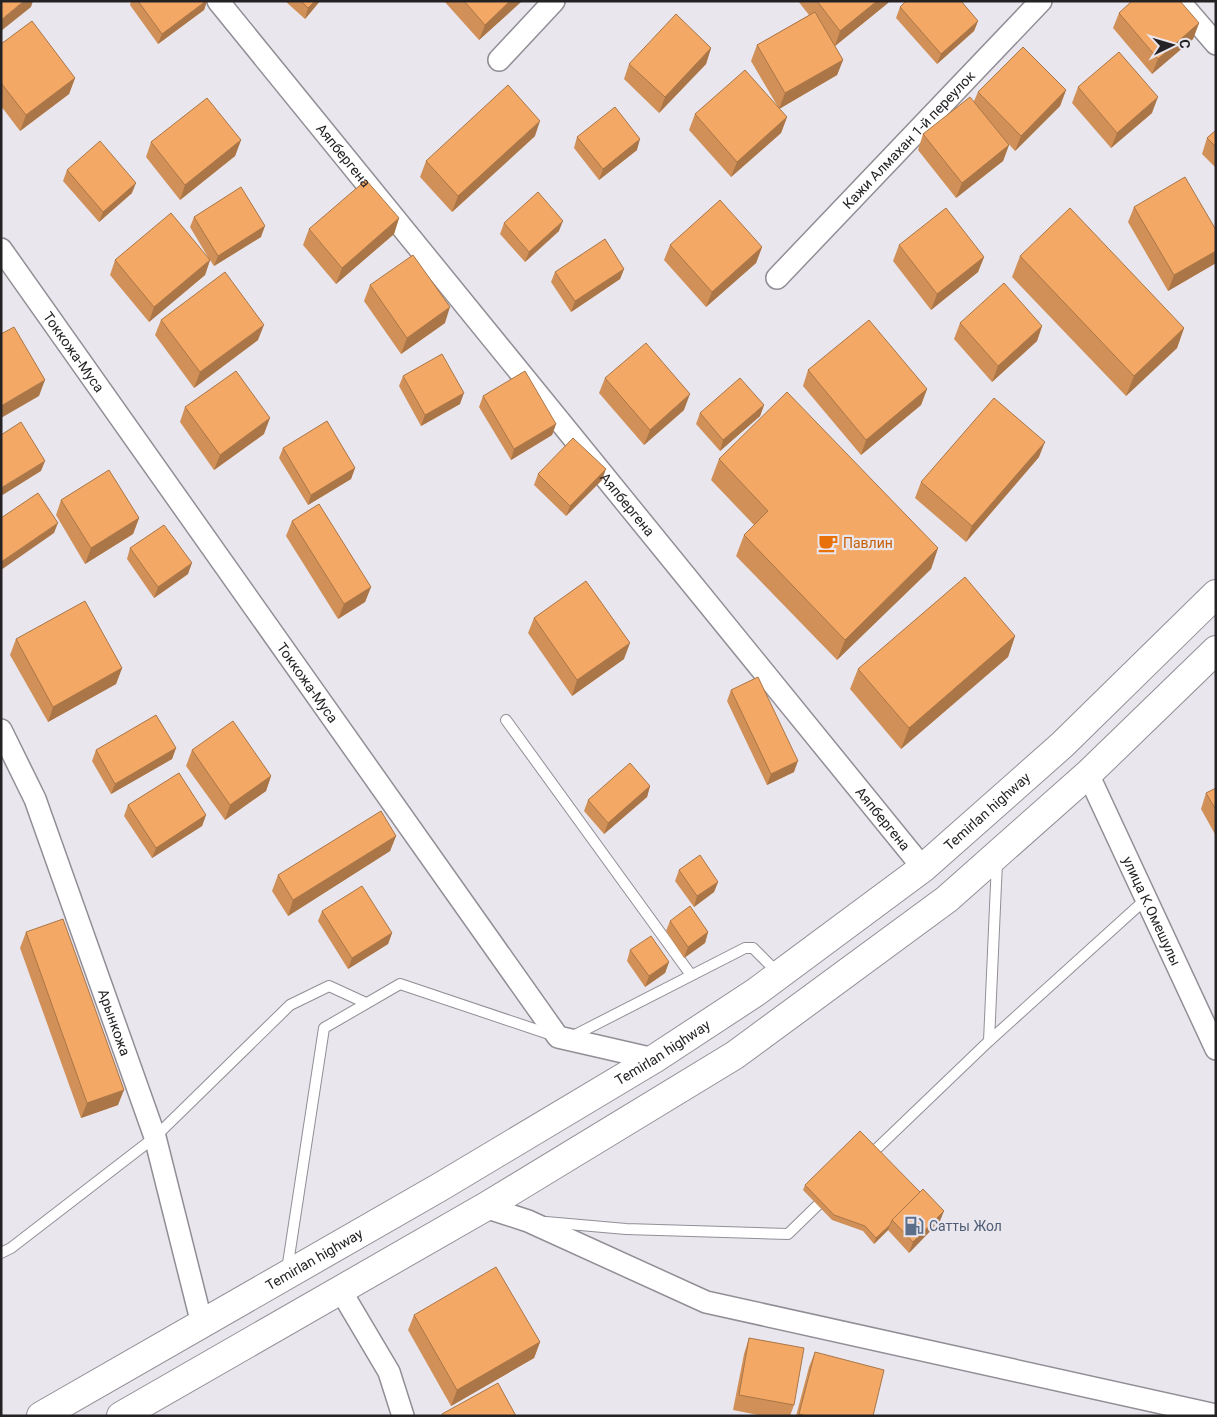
<svg xmlns="http://www.w3.org/2000/svg" width="1217" height="1417" font-family="Roboto,sans-serif">
<style>
.lines{fill:none;stroke-linecap:round;stroke-linejoin:round}
.lane-casing{stroke:#928e96;stroke-width:12}
.street-casing{stroke:#928e96;stroke-width:24}
.primary-casing{stroke:#928e96;stroke-width:30}
.lane{stroke:#fff;stroke-width:10}
.street{stroke:#fff;stroke-width:21}
.primary{stroke:#fff;stroke-width:28}
.wall{fill:#d19058}
.shaded-wall{fill:#aa7647}
.building{fill:#f3a866;stroke:#aa7647}
.labels{text-anchor:middle;stroke-width:4.5;stroke-linejoin:round;paint-order:stroke}
.street-label{font-size:14px;fill:#242225;stroke:#eae6ee}
.food-label{font-size:14px;fill:#c56008;stroke:#eae6ee;text-anchor:start}
.service-label{font-size:14px;fill:#4e5e75;stroke:#eae6ee;text-anchor:start}
</style>
<rect width="100%" height="100%" fill="#eae6ee"/>
<g class="lines">
<defs>
<g id="lane">
<path d="M506 720 691 975"/>
<path d="M571 1037 745 948H753L779 974"/>
<path d="M989 1041 1146 899"/>
<path d="M867 1158 989 1041 997 862"/>
<path d="M546 1222 626 1229 788 1234 826 1197"/>
<path d="M1 1253 11 1248 155 1137 290 1005 329 986 366 1003"/>
<path d="M287 1270 324 1028 400 984 552 1035"/>
</g>
<g id="street">
<path id="s1" d="M218 1 923 868"/>
<path d="M1179 1 1216 44"/>
<path d="M499 60 554 1"/>
<path id="s2" d="M1 249 558 1037 654 1059"/>
<path id="s3" d="M777 278 1041 1"/>
<path id="s4" d="M1 730 35 799 155 1137 202 1324"/>
<path id="s5" d="M1088 774 1216 1049"/>
<path d="M485 1207 528 1221 706 1302 1216 1415"/>
<path d="M341 1291 389 1372 403 1416"/>
</g>
<g id="primary">
<path id="s6" d="M41 1416 440 1187 654 1059 756 992 923 868 1062 745 1216 594"/>
<path d="M121 1416 485 1207 735 1055 947 899 1088 774 1216 650"/>
</g>
</defs>
<use href="#lane" class="lane-casing"/>
<use href="#street" class="street-casing"/>
<use href="#primary" class="primary-casing"/>
<use href="#lane" class="lane"/>
<use href="#street" class="street"/>
<use href="#primary" class="primary"/>
</g>
<g class="wall">
<path d="M131 1H207L204 10 158 44 130 5Z"/>
<path d="M285 1H320L305 19Z"/>
<path d="M444 1H522L479 40Z"/>
<path d="M798 1H889L888 3 835 46 843 60 837 75 779 109 787 117 781 133 731 177 689 130 695 114 778 107 751 61 757 45 809 15Z"/>
<path d="M900 7 978 21 974 31 937 64 896 18Z"/>
<path d="M1119 13 1199 23 1193 39 1152 74 1113 28Z"/>
<path d="M1 44 75 78 69 94 20 131 1 106Z"/>
<path d="M711 48 706 64 659 113 624 79 629 64Z"/>
<path d="M1078 87 1152 113 1111 148 1072 103Z"/>
<path d="M1066 90 1060 106 1015 151 1006 141 1009 145 1003 161 956 198 918 150 923 134 974 101 978 92Z"/>
<path d="M1216 130V168L1202 154 1207 138Z"/>
<path d="M535 136 452 212 420 177 426 161Z"/>
<path d="M577 137 637 150 599 180 574 148Z"/>
<path d="M241 140 235 156 180 200 146 157 151 142Z"/>
<path d="M67 170 132 193 99 222 63 181Z"/>
<path d="M1134 207 1216 230V263L1168 291 1128 222Z"/>
<path d="M194 217 261 237 214 266 210 260 205 275 149 322 110 275 115 260 208 257 190 227Z"/>
<path d="M399 218 394 234 336 284 303 245 309 229Z"/>
<path d="M504 223 559 231 525 262 500 234Z"/>
<path d="M670 245 762 247 756 263 706 307 664 260Z"/>
<path d="M899 245 984 257 978 272 931 310 893 261Z"/>
<path d="M1020 256 1184 328 1177 348 1126 396 1012 277Z"/>
<path d="M624 269 620 279 571 312 551 282 555 272Z"/>
<path d="M370 285 445 323 401 354 364 301Z"/>
<path d="M161 320 258 340 194 388 155 335Z"/>
<path d="M960 323 1042 326 1037 341 992 382 954 339Z"/>
<path d="M808 370 927 389 921 405 861 455 803 386Z"/>
<path d="M403 376 460 404 421 426 399 386Z"/>
<path d="M605 378 684 410 644 445 599 393Z"/>
<path d="M483 396 556 424 552 435 511 460 479 407Z"/>
<path d="M764 405 760 416 720 451 696 424 700 413Z"/>
<path d="M185 407 264 434 214 470 180 422Z"/>
<path d="M283 448 355 468 351 479 308 505 279 458Z"/>
<path d="M1039 457 966 542 915 498 921 482Z"/>
<path d="M719 459 938 548 931 569 837 660 736 556 744 535 754 525 711 480Z"/>
<path d="M538 474 602 480 566 516 534 485Z"/>
<path d="M61 500 139 518 133 534 85 564 56 515Z"/>
<path d="M292 521 371 587 365 602 338 619 286 536Z"/>
<path d="M130 548 188 574 154 598 127 559Z"/>
<path d="M534 618 624 659 572 696 528 633Z"/>
<path d="M1015 636 1008 657 901 749 850 689 858 669Z"/>
<path d="M16 639 122 668 116 684 48 722 10 655Z"/>
<path d="M731 690 794 772 767 785 727 701Z"/>
<path d="M176 748 172 759 111 794 92 761 96 750Z"/>
<path d="M192 750 271 776 266 791 225 820 186 766Z"/>
<path d="M650 786 647 797 604 834 584 811 588 800Z"/>
<path d="M1216 788V836L1201 809 1206 793Z"/>
<path d="M128 805 206 815 202 826 152 858 124 816Z"/>
<path d="M396 836 390 851 288 916 272 891 278 875Z"/>
<path d="M679 870 718 882 714 892 694 907 675 881Z"/>
<path d="M322 911 392 933 388 944 348 969 318 921Z"/>
<path d="M670 921 708 932 705 943 684 958 666 931Z"/>
<path d="M26 932 118 1105 81 1118 20 948Z"/>
<path d="M630 950 669 962 665 973 645 987 627 961Z"/>
<path d="M805 1185 940 1221 909 1253 888 1230 874 1244 863 1231 832 1220 803 1190Z"/>
<path d="M414 1315 540 1342 534 1358 451 1406 408 1330Z"/>
<path d="M749 1338 794 1405 790 1416H763L733 1410 744 1354Z"/>
<path d="M815 1352 873 1416H796L809 1367Z"/>
</g>
<g class="shaded-wall">
<path d="M24 1H33L31 7 1 31V20Z"/>
<path d="M206 1H207L204 10 158 44 162 34Z"/>
<path d="M315 1H320L305 19 308 8Z"/>
<path d="M510 1H522L479 40 485 25Z"/>
<path d="M877 1H889L888 3 835 46 840 31Z"/>
<path d="M978 21 974 31 937 64 941 54Z"/>
<path d="M1199 23 1193 39 1152 74 1158 59Z"/>
<path d="M711 48 706 64 659 113 665 97Z"/>
<path d="M843 60 837 75 779 109 785 93Z"/>
<path d="M75 78 69 94 20 131 26 115Z"/>
<path d="M1066 90 1060 106 1015 151 1021 136Z"/>
<path d="M1158 97 1152 113 1111 148 1117 133Z"/>
<path d="M787 117 781 133 731 177 737 162Z"/>
<path d="M540 121 535 136 452 212 458 196Z"/>
<path d="M640 139 637 150 599 180 603 169Z"/>
<path d="M241 140 235 156 180 200 185 185Z"/>
<path d="M1009 145 1003 161 956 198 962 183Z"/>
<path d="M136 183 132 193 99 222 103 212Z"/>
<path d="M399 218 394 234 336 284 342 268Z"/>
<path d="M563 221 559 231 525 262 529 252Z"/>
<path d="M265 226 261 237 214 266 218 256Z"/>
<path d="M762 247 756 263 706 307 712 292Z"/>
<path d="M1216 251V263L1168 291 1174 275Z"/>
<path d="M984 257 978 272 931 310 937 294Z"/>
<path d="M210 260 205 275 149 322 154 307Z"/>
<path d="M624 269 620 279 571 312 575 301Z"/>
<path d="M450 307 445 323 401 354 407 338Z"/>
<path d="M264 325 258 340 194 388 200 372Z"/>
<path d="M1042 326 1037 341 992 382 998 366Z"/>
<path d="M1184 328 1177 348 1126 396 1134 376Z"/>
<path d="M45 380 39 396 1 418V406Z"/>
<path d="M927 389 921 405 861 455 866 440Z"/>
<path d="M464 393 460 404 421 426 425 415Z"/>
<path d="M690 394 684 410 644 445 650 430Z"/>
<path d="M764 405 760 416 720 451 723 440Z"/>
<path d="M270 418 264 434 214 470 220 455Z"/>
<path d="M556 424 552 435 511 460 514 449Z"/>
<path d="M1045 442 1039 457 966 542 972 526Z"/>
<path d="M45 461 41 471 1 496V488Z"/>
<path d="M355 468 351 479 308 505 311 495Z"/>
<path d="M606 469 602 480 566 516 570 506Z"/>
<path d="M139 518 133 534 85 564 91 548Z"/>
<path d="M58 523 54 533 1 570V562Z"/>
<path d="M938 548 931 569 837 660 845 640Z"/>
<path d="M192 563 188 574 154 598 158 587Z"/>
<path d="M371 587 365 602 338 619 344 604Z"/>
<path d="M1015 636 1008 657 901 749 909 728Z"/>
<path d="M630 643 624 659 572 696 577 680Z"/>
<path d="M122 668 116 684 48 722 53 707Z"/>
<path d="M176 748 172 759 111 794 115 784Z"/>
<path d="M798 761 794 772 767 785 771 774Z"/>
<path d="M271 776 266 791 225 820 230 805Z"/>
<path d="M650 786 647 797 604 834 608 823Z"/>
<path d="M206 815 202 826 152 858 156 848Z"/>
<path d="M396 836 390 851 288 916 293 900Z"/>
<path d="M718 882 714 892 694 907 697 896Z"/>
<path d="M708 932 705 943 684 958 688 947Z"/>
<path d="M392 933 388 944 348 969 352 958Z"/>
<path d="M669 962 665 973 645 987 649 976Z"/>
<path d="M124 1090 118 1105 81 1118 87 1103Z"/>
<path d="M944 1211 940 1221 909 1253 913 1242Z"/>
<path d="M890 1225 888 1230 874 1244 876 1238Z"/>
<path d="M540 1342 534 1358 451 1406 457 1390Z"/>
</g>
<g class="building">
<path d="M1 1H24L1 20Z"/>
<path d="M138 1H206L162 34Z"/>
<path d="M301 1H315L308 8Z"/>
<path d="M464 1H510L485 25Z"/>
<path d="M817 1H877L840 31Z"/>
<path d="M906 1H961L978 21 941 54 900 7Z"/>
<path d="M1132 1H1180L1199 23 1158 59 1119 13Z"/>
<path d="M815 12 843 60 785 93 757 45Z"/>
<path d="M676 14 711 48 665 97 629 64Z"/>
<path d="M32 21 75 78 26 115 1 83V44Z"/>
<path d="M1023 47 1066 90 1021 136 978 92Z"/>
<path d="M1119 52 1158 97 1117 133 1078 87Z"/>
<path d="M745 70 787 117 737 162 695 114Z"/>
<path d="M508 85 540 121 458 196 426 161Z"/>
<path d="M970 97 1009 145 962 183 923 134Z"/>
<path d="M207 98 241 140 185 185 151 142Z"/>
<path d="M615 107 640 139 603 169 577 137Z"/>
<path d="M1216 130V147L1207 138Z"/>
<path d="M100 141 136 183 103 212 67 170Z"/>
<path d="M1185 177 1216 230V251L1174 275 1134 207Z"/>
<path d="M366 180 399 218 342 268 309 229Z"/>
<path d="M241 187 265 226 218 256 194 217Z"/>
<path d="M538 192 563 221 529 252 504 223Z"/>
<path d="M720 200 762 247 712 292 670 245Z"/>
<path d="M946 208 984 257 937 294 899 245Z"/>
<path d="M1070 208 1184 328 1134 376 1020 256Z"/>
<path d="M171 213 210 260 154 307 115 260Z"/>
<path d="M605 239 624 269 575 301 555 272Z"/>
<path d="M413 255 450 307 407 338 370 285Z"/>
<path d="M225 272 264 325 200 372 161 320Z"/>
<path d="M1004 283 1042 326 998 366 960 323Z"/>
<path d="M869 320 927 389 866 440 808 370Z"/>
<path d="M14 327 45 380 1 406V334Z"/>
<path d="M646 343 690 394 650 430 605 378Z"/>
<path d="M442 354 464 393 425 415 403 376Z"/>
<path d="M236 371 270 418 220 455 185 407Z"/>
<path d="M525 371 556 424 514 449 483 396Z"/>
<path d="M740 378 764 405 723 440 700 413Z"/>
<path d="M787 392 938 548 845 640 744 535 768 511 719 459Z"/>
<path d="M994 398 1045 442 972 526 921 482Z"/>
<path d="M327 421 355 468 311 495 283 448Z"/>
<path d="M21 422 45 461 1 488V435Z"/>
<path d="M573 438 606 469 570 506 538 474Z"/>
<path d="M109 470 139 518 91 548 61 500Z"/>
<path d="M38 493 58 523 1 562V518Z"/>
<path d="M319 504 371 587 344 604 292 521Z"/>
<path d="M164 525 192 563 158 587 130 548Z"/>
<path d="M965 577 1015 636 909 728 858 669Z"/>
<path d="M586 581 630 643 577 680 534 618Z"/>
<path d="M85 601 122 668 53 707 16 639Z"/>
<path d="M758 677 798 761 771 774 731 690Z"/>
<path d="M156 715 176 748 115 784 96 750Z"/>
<path d="M233 721 271 776 230 805 192 750Z"/>
<path d="M630 763 650 786 608 823 588 800Z"/>
<path d="M179 773 206 815 156 848 128 805Z"/>
<path d="M1216 788V810L1206 793Z"/>
<path d="M381 811 396 836 293 900 278 875Z"/>
<path d="M700 855 718 882 697 896 679 870Z"/>
<path d="M362 886 392 933 352 958 322 911Z"/>
<path d="M690 906 708 932 688 947 670 921Z"/>
<path d="M63 919 124 1090 87 1103 26 932Z"/>
<path d="M651 936 669 962 649 976 630 950Z"/>
<path d="M860 1131 920 1192 892 1220 890 1225 876 1238 865 1226 834 1215 805 1185Z"/>
<path d="M923 1189 944 1211 913 1242 892 1220Z"/>
<path d="M496 1267 540 1342 457 1390 414 1315Z"/>
<path d="M749 1338 804 1348 794 1405 739 1395Z"/>
<path d="M815 1352 884 1370 873 1416H807L799 1414Z"/>
<path d="M498 1383 516 1416H443L442 1414Z"/>
</g>
<defs>
<symbol id="cafe-bare" viewBox="-9 -9 18 18"><path d="M-5.5-4.5H6V0H3Q3 3.5 0 3.5H-2.5Q-5.5 3.5-5.5 0ZM3-3.2v2h1.7v-2ZM-6 4.5H4V6H-6Z" fill="#e8710a" stroke="#eae6ee" stroke-width="2.5" paint-order="stroke"/></symbol>
<symbol id="fuel-bare" viewBox="-9 -9 18 18"><path d="M-5.5-6h7V0h2V4h1.3V-2.5L3-4.5l.8-.8L6-3V5H2.5V1h-1V6h-7ZM-4.2-4.7v3.2H.2V-4.7Z" fill="#5c6f8a" stroke="#eae6ee" stroke-width="2.5" paint-order="stroke"/></symbol>
</defs>
<g fill-rule="evenodd">
<use href="#cafe-bare" x="814" y="529" width="28" height="28"/>
<use href="#fuel-bare" x="900" y="1212" width="28" height="28"/>
</g>
<g class="labels">
<g class="street-label">
<text dy="5" stroke="none"><textPath href="#s3" startOffset="191">Кажи Алмахан 1-й переулок</textPath></text>
<text dy="5" stroke="none"><textPath href="#s1" startOffset="199">Аяпбергена</textPath></text>
<text dy="5" stroke="none"><textPath href="#s2" startOffset="126">Токкожа-Муса</textPath></text>
<text dy="5" stroke="none"><textPath href="#s1" startOffset="649">Аяпбергена</textPath></text>
<text dy="5" stroke="none"><textPath href="#s2" startOffset="531">Токкожа-Муса</textPath></text>
<text dy="5" stroke="none"><textPath href="#s6" startOffset="1125">Temirlan highway</textPath></text>
<text dy="5" stroke="none"><textPath href="#s1" startOffset="1054">Аяпбергена</textPath></text>
<text dy="5" stroke="none"><textPath href="#s5" startOffset="151">улица К.Омешулы</textPath></text>
<text dy="5" stroke="none"><textPath href="#s4" startOffset="314">Арынкожа</textPath></text>
<text dy="5" stroke="none"><textPath href="#s6" startOffset="720">Temirlan highway</textPath></text>
<text dy="5" stroke="none"><textPath href="#s6" startOffset="315">Temirlan highway</textPath></text>
</g>
<g class="food-label">
<text x="843" y="548">Павлин</text>
</g>
<g class="service-label">
<text x="929" y="1231">Сатты Жол</text>
</g>
</g>
<rect width="1217" height="1417" fill="none" stroke="#242225" stroke-width="5"/>
<g transform="translate(1172 45) rotate(85)" stroke="#eae6ee" stroke-width="4" paint-order="stroke">
<path d="M0-4L9 19L0 12L-9 19Z" fill="#242225"/>
<text y="-8" font-size="14" font-weight="bold" text-anchor="middle" fill="#242225">С</text>
</g>
</svg>
